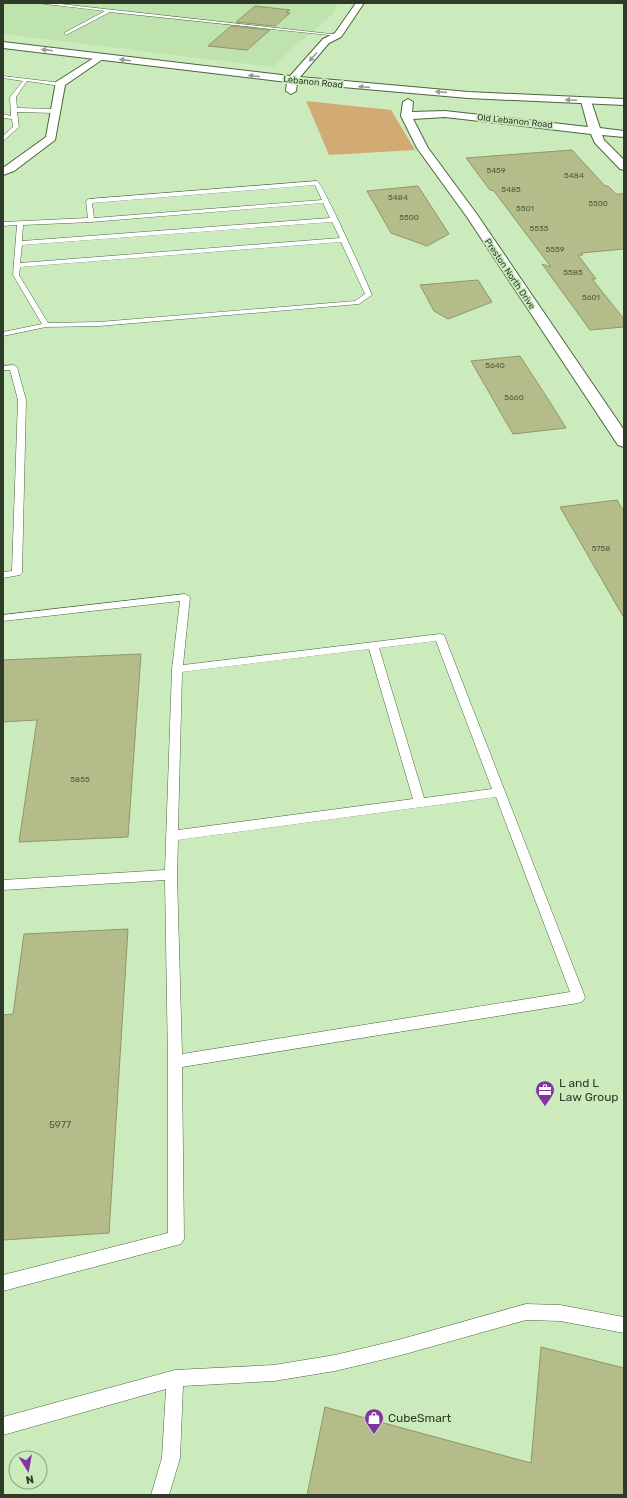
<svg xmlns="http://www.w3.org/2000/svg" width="627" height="1498" font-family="Rubik,sans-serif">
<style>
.built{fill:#bfe3ae}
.green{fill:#d2aa73}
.building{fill:#b4bc89;stroke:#8f9766}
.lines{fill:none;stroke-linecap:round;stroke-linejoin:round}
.lane-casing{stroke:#4c663e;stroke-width:1}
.street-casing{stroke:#4c663e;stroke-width:2}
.secondary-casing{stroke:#4c663e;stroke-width:2}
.lane{fill:#fff;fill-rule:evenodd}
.street{fill:#fff;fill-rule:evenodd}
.secondary{fill:#fff;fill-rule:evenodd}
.oneway{fill:#979d94}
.labels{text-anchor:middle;stroke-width:3.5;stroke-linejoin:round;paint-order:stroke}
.number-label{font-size:8px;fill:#505b41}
.far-street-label{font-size:9px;fill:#2f3b29;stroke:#ccebbd}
.near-number-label{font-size:10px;fill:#505b41}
.near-poi-label{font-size:12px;fill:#2f3b29;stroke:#ccebbd;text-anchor:start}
</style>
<rect width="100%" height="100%" fill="#ccebbd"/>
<path class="built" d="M3 3H338L334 13 294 47 273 67 3 34Z"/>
<path class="green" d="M306 101 391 110 415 150 329 155Z"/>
<g class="building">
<path d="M255 6 290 10 286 12 290 13 275 26 236 22Z"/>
<path d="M231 26 270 30 247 50 208 46Z"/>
<path d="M572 150 605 186H608L616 194H624V249L581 253 583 255H578L596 279H592L624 319V327L590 330 542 264 551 267 494 191 490 190 466 158Z"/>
<path d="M418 186 449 234 427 246 391 233 367 191Z"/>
<path d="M478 280 492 302 448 319 434 311 420 285Z"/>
<path d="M520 356 548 399 566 428 513 434 471 361Z"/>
<path d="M617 500 624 512V618L560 507Z"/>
<path d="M141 654 128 837 19 842 37 720 3 722V660Z"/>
<path d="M128 929 109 1233 3 1240V1015L13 1014 24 934Z"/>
<path d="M541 1347 624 1368V1495H307L325 1407 531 1463Z"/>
</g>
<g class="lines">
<defs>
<g id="lane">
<path d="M37 3H51L340 35 338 36 110 12 66 35 64 33 105 11Z"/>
<path d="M3 76 62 83V85L60 86 27 81 16 97 17 108 55 109 58 111 55 113 17 112 19 127 3 141V136L13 127 12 119 3 118V114L11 116 10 97 23 81 3 78Z"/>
<path d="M317 181C323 184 366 280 372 295L359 304 99 326 46 327 3 336V332L42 324 13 275 17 225 3 226V222L88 218 86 201 89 199ZM315 185 322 200 94 218 92 203ZM323 203 330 218 22 241 23 225 91 222ZM332 222 340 238 20 263 22 245ZM341 242 365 294 355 301 99 322 48 323 19 275 20 267Z"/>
<path d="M13 365 17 367 26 400 22 573 20 575 3 578V572L12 571 18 400 10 370H3V366Z"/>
<path d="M185 594 190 597 183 665 440 634 444 635 585 997 583 1001 578 1003 182 1067 184 1239 181 1244 3 1291V1275L168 1233V1062L165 880 3 890V880L165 870 172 669 180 601 3 621V615ZM436 641 492 789 424 798 379 648ZM369 649 413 799 178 830 182 672ZM496 797 570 992 182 1054 177 875 178 840Z"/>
<path d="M526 1304 560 1305 624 1317V1333L560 1321 526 1320 398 1356 335 1371 274 1381 183 1386 180 1458 169 1495H151L162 1458 166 1389 3 1435V1417L175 1370 274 1365 335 1355 398 1340Z"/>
</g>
<g id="street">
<path d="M100 54 105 57 103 59 65 85 55 140 14 171 3 175V168L46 137 56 82Z"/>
<path d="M586 98 591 101 600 128 624 131V137L602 135 604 140 624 160V170L620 169 595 143 591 134 445 117 413 119 428 148 476 213 624 430V447L618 445 616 442 467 217 417 148 401 116 403 102 408 99 413 102 412 112 445 111 588 127 581 101Z"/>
</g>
<path id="secondary" d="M356 3H364L341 37 329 43 300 77 468 92 624 99V105L468 98 297 83 296 91 291 94 286 91 287 82 3 48V42L290 76 323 39 335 33Z"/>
</defs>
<use href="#lane" class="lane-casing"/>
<use href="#street" class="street-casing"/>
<use href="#secondary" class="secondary-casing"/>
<use href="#lane" class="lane"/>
<use href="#street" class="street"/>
<use href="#secondary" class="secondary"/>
</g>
<defs><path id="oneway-solid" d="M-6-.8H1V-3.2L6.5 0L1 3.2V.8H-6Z"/></defs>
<g class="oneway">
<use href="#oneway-solid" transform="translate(47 50) rotate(-173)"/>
<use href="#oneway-solid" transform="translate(313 57) rotate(131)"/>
<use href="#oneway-solid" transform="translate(125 60) rotate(-173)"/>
<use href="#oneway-solid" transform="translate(254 76) rotate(-174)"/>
<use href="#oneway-solid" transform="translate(364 87) rotate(-176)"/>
<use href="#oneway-solid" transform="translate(441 92) rotate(-176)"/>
<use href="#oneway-solid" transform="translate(571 100) rotate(-177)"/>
</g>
<defs>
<symbol id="office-pin" viewBox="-11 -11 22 30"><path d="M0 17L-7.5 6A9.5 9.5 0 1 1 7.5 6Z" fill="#8433a2" stroke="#ccebbd"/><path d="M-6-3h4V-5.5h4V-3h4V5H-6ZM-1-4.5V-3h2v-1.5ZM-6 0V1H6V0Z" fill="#fff"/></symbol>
<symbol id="shop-pin" viewBox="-11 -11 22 30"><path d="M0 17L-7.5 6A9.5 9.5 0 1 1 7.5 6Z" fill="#8433a2" stroke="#ccebbd"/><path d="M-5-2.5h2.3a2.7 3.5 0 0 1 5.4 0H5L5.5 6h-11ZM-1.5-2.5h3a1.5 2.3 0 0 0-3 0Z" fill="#fff"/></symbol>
</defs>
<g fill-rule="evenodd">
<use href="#office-pin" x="534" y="1079" width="22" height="30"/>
<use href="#shop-pin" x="363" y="1407" width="22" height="30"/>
</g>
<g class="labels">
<g class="number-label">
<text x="496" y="173">5459</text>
<text x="574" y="178">5484</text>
<text x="511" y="192">5485</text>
<text x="398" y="200">5484</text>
<text x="598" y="206">5500</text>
<text x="525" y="211">5501</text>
<text x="409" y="220">5500</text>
<text x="539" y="231">5535</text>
<text x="555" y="252">5559</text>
<text x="573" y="275">5585</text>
<text x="591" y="300">5601</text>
<text x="495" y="368">5640</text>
<text x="514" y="400">5660</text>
<text x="601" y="551">5758</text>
<text x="80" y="782">5855</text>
</g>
<g class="far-street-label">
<text transform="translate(313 82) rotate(6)" y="3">Lebanon Road</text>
<text transform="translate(515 121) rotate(6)" y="3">Old Lebanon Road</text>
<text transform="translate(510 274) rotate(56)" y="3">Preston North Drive</text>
</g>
<g class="near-number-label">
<text x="60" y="1128">5977</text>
</g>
<g class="near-poi-label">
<text x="559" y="1087">L and L<tspan x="559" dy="14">Law Group</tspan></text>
<text x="388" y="1422">CubeSmart</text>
</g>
</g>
<rect width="627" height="1498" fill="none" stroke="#2f3b29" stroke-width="8"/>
<g transform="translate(28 1470) rotate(169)"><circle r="19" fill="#ccebbd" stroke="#8da582"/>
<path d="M0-3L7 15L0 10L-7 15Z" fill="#8433a2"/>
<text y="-6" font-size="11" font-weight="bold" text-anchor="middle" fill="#2f3b29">N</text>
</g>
</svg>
